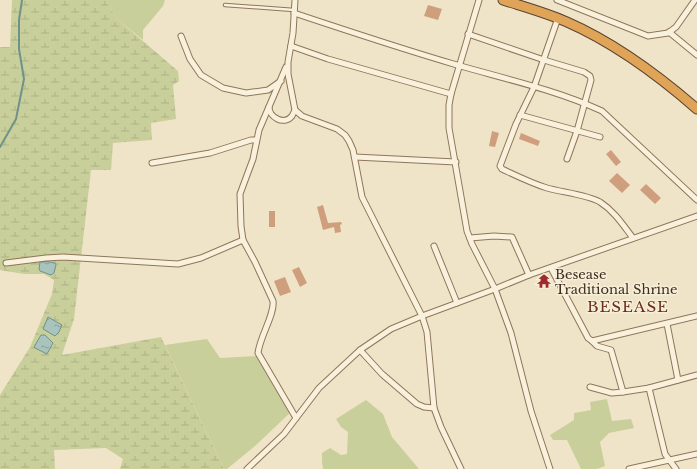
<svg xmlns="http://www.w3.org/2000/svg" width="697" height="469" font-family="'Libre Baskerville',serif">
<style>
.green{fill:#c9cf9b}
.wetland{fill:url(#wetland-marsh)}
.water{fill:url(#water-ripples);stroke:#6f938a}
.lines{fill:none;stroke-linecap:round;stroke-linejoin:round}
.stream{stroke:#6f938a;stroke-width:2}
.building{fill:#cf9f7d}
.lane-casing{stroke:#8d765c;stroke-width:4.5}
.street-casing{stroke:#8d765c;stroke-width:7}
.highway-casing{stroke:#5b4430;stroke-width:11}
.lane{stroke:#faf1dc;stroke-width:2.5}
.street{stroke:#faf1dc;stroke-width:5}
.highway{stroke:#e0a458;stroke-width:9}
.labels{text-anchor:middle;stroke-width:3;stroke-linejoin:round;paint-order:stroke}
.poi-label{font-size:13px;fill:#3d2e20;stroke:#f7eed8;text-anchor:start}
.quarter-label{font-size:15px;letter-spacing:1px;fill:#6b2e1e;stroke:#f7eed8}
</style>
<defs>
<pattern id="wetland-marsh" width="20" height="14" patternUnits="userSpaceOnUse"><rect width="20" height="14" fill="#c9cf9b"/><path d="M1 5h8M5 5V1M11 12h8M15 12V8" fill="none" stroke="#aeb285"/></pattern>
<pattern id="water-ripples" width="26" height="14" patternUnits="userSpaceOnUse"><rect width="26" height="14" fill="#a9c4bc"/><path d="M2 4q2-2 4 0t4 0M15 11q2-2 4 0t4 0" fill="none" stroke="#8ba098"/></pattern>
</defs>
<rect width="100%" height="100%" fill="#f0e4c8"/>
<g class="green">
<path d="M106 0H165L163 6 143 30V40L116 18Z"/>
<path d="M207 339 220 358 256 356 291 412 255 446 227 469H224L165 345Z"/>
<path d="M607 399 612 421 631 419 634 428 609 433 600 442 605 466 597 469H581L567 440H553L550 435 574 420V413L591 410 590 402Z"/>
<path d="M366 400 383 414 392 437 419 469H323L322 462V453L330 448 341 455 347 454 348 432 341 427 336 419Z"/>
</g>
<path class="wetland" d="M12 0H106L116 18 178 71 179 81 173 85 176 119 151 123 152 140 113 143 111 170H91L74 319 62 355 161 337 224 469H120L123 459 106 448 54 450 55 469H0V395L30 347 52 294 54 280 44 274H24L0 270V47H10Z"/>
<g class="water">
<path d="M43 261 55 263 56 265 54 273 51 275 40 271 39 269 40 262Z"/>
<path d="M48 317 62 325 59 332 55 336 43 329Z"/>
<path d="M41 335H45L53 343 47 354 35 348 34 347Z"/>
</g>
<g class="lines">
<path class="stream" d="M0 147 16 119 24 79 19 49V20L22 0"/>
</g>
<g class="building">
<path d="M428 5 442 9 438 20 424 16Z"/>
<path d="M492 131 499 133 495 147 489 146Z"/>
<path d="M521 133 540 141 538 146 519 139Z"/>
<path d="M611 150 621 162 616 166 606 154Z"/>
<path d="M617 173 630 185 622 193 609 181Z"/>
<path d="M646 184 661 198 655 204 640 190Z"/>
<path d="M323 205 328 223 341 222 342 224 340 225 341 232 335 233 334 227 323 230 317 207Z"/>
<rect x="269" y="211" width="6" height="16"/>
<path d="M299 267 307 283 300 287 292 270Z"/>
<path d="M285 277 291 292 280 296 274 281Z"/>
</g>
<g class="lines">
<defs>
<path id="lane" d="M225 5 294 10"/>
<g id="street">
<path d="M295 0 293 33 288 62V74L295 110 302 116 337 129 345 135 349 141 353 150 362 197 422 316 427 332 434 408 441 427 461 469"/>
<path d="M479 0 451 94 449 105V128L467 231 472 244 495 289 511 333 531 411 550 469"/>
<path d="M557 0 648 36 668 33 676 27 695 0"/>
<path d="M294 13C348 31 402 49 457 65 506 79 556 90 602 111L697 200"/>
<path d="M558 18 534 87 516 124 500 166 502 169C517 176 531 183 547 188 561 192 588 195 600 202 614 211 623 225 633 238"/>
<path d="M669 32 697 55"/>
<path d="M468 34 544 60 584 72 590 76 591 80 577 131 567 159"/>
<path d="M181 36 190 59 201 75 223 88 246 93 268 90 281 81"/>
<path d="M291 46 328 59 451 94"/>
<path d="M269 107C269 117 284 126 292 116 293 114 294 112 295 110"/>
<path d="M520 115 600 137"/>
<path d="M355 157 456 162"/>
<path d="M152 163 210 153 251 140H256"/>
<path d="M470 238 494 236 512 237 529 275"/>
<path d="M243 240 255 262 273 301C275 314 260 336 258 353L296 418"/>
<path d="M434 246 457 303"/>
<path d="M6 263 46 258 63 257 178 264 201 258 243 240 241 226 240 194 253 159 259 130 286 67"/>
<path d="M551 268 588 338 592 341 697 316"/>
<path d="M667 324 678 380"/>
<path d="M592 341 597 346 611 350 623 392"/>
<path d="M360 350 382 374 417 404 424 407 434 408"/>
<path d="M590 387 612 393 623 392 649 388 697 375"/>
<path d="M649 388 665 454 676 469"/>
<path d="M247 469 284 434 319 388 360 350 391 329 422 316 495 289 529 275 697 216"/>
<path d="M629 469 697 454"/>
</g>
<path id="highway" d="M503 0C525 7 547 13 567 22 615 43 658 75 697 109"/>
</defs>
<use href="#lane" class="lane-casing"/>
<use href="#street" class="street-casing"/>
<use href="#highway" class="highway-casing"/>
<use href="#lane" class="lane"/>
<use href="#street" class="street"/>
<use href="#highway" class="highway"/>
</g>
<defs>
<symbol id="temple-bare" viewBox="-9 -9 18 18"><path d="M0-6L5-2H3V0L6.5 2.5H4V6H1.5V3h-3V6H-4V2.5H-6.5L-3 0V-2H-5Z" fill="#9e2a2b" stroke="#f7eed8" stroke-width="2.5" paint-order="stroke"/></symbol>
</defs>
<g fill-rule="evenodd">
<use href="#temple-bare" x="534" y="271" width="20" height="20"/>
</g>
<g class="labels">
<g class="poi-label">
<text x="555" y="279">Besease<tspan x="555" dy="15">Traditional Shrine</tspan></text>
</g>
<g class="quarter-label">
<text x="628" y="312">BESEASE</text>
</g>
</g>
</svg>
